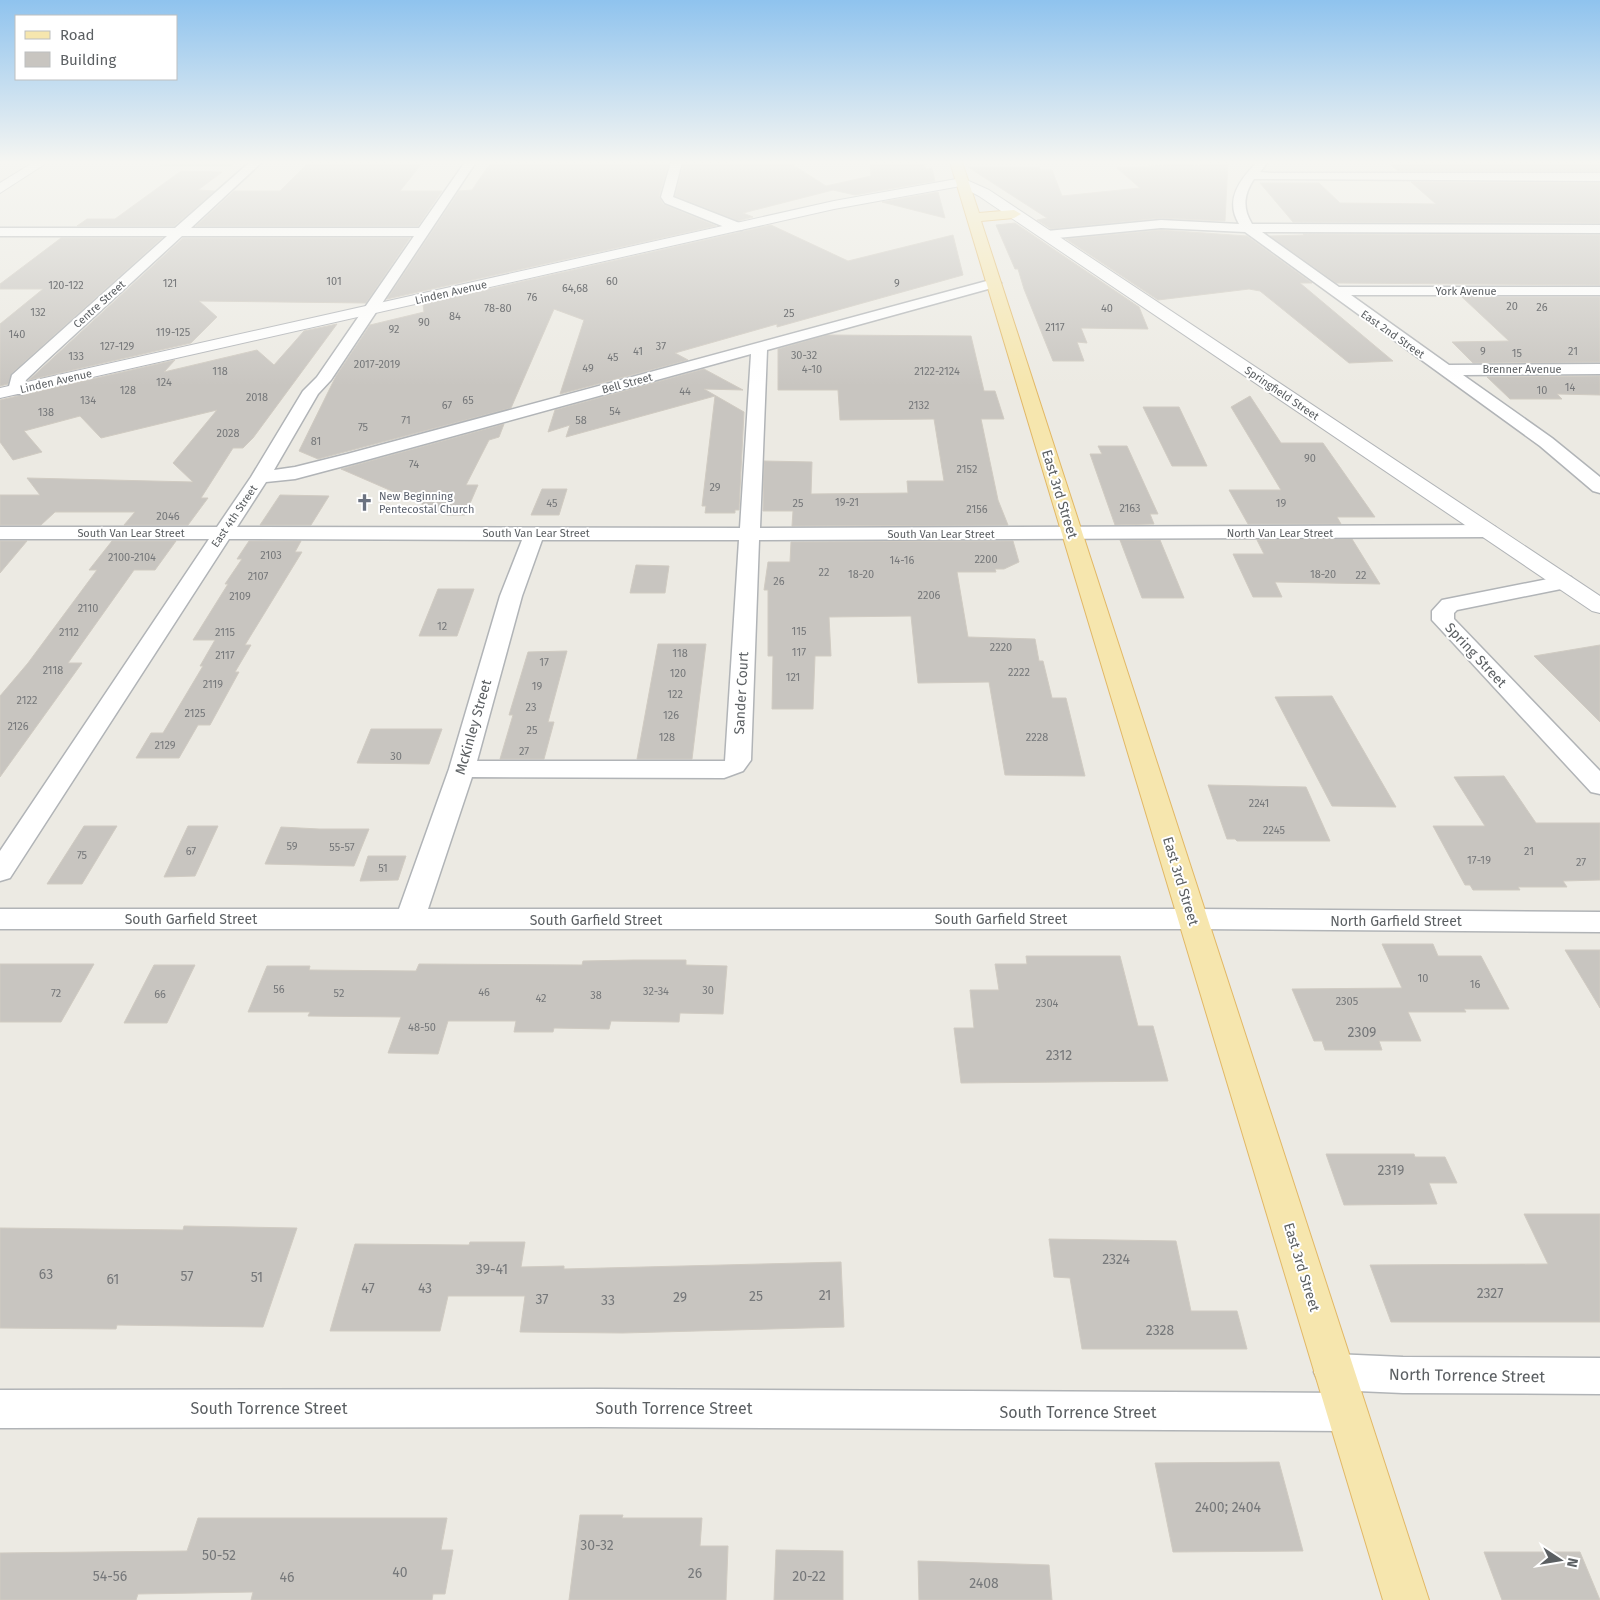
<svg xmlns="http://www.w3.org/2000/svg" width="1600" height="1600" font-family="'Fira Sans',sans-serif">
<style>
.green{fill:#c4e2c2}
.building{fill:#c8c5c0;stroke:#d0cbc2}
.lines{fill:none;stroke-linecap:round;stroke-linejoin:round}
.minor-casing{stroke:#b1b4b7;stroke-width:3}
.tertiary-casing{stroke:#b1b4b7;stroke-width:2}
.secondary-casing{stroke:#b0b3b7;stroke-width:2}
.primary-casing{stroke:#e2b866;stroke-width:2}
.minor{fill:#fff;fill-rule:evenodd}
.tertiary{fill:#fff;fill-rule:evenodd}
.secondary{fill:#fff;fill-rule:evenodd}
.primary{fill:#f6e6ae;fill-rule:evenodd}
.labels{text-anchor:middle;stroke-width:4;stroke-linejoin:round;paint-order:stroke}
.number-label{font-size:11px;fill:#76787a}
.far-street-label{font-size:11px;fill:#5b5f62;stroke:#fff}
.far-worship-label{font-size:11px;fill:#5b616d;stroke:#fff;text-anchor:start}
.street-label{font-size:14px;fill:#5b5f62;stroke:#fff}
.near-number-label{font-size:14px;fill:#76787a}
.near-street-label{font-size:16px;fill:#5b5f62;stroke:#fff}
</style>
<rect width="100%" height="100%" fill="#eceae3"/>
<path class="green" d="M165 162H237L232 166H159Z"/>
<g class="building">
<path d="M309 162H423L400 191H442L418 226H196L234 191H280Z"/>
<path d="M491 162H669L659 196 663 204 716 226 387 299 459 191 472 190Z"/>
<path d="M684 162H731V165L790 163 826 186 871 176 870 162H924L926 169 932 168 935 181 855 195 833 190 743 213 753 217 738 221 675 196Z"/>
<path d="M1204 162H1228L1225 221 1161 218 1051 229 1037 220 1047 218 968 167H1039L1041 170H1052L1062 196 1140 188 1117 168 1184 164 1200 166Z"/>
<path d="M1387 162H1600V171H1398Z"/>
<path d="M181 171 222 172 198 190 215 191 174 226H77L87 219H115Z"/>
<path d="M1411 182 1600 183V223L1293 222 1260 183H1319L1340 203 1436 204Z"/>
<path d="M938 192 945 218 882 202Z"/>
<path d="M1015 223 1139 307 1148 329 1081 328 1087 343 1077 342 1084 361H1053L1024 289 1018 269H1015L996 225Z"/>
<path d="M771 225 848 261 953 235 963 275 777 327V324L675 353 688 360 560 394 584 320 554 309 511 408 318 459 299 451 336 376 370 325 424 312 423 304Z"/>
<path d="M1161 230 1247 236 1312 283H1300L1393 361 1349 363 1260 291 1249 289 1158 300 1066 239Z"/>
<path d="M1303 234 1600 235V285L1336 283 1270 236 1304 235Z"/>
<path d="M61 238H162L11 374 8 384 0 386V324L43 289H0V284Z"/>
<path d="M183 238H410L366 303 199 301 217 317 191 343 29 380Z"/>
<path d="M1462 297H1600V362L1473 363 1452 342 1509 341Z"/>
<path d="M337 324 253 438 243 448H233L201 498H208L188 525H124L135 512H55L41 525H0V495H40L27 478 193 482 173 463 217 410 101 438 80 416 24 431 42 452 13 460 0 442V400L175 360 164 372 257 350 274 365 304 331Z"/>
<path d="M827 335 971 336 984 391H995L1004 419H981L998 500 1008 525 792 526 793 511H763L764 461 812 462 811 494 908 493 907 481H944L934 419 840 420 838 390H778V349Z"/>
<path d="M704 369 743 390 704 389 744 412 739 510H735V513H705L706 506H702L715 396 566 437 570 425 548 432 555 410Z"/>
<path d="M1600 376V395L1557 394 1562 399H1510L1487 377Z"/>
<path d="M1250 396 1281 443H1323L1375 517H1337L1341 524H1248L1229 490H1281L1231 407Z"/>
<path d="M1143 407H1179L1207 466H1172Z"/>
<path d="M504 424 499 437 489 440 466 485H478L465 515H447L341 469Z"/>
<path d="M1098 446H1127L1158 514H1150L1154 524 1115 525 1090 454H1102Z"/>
<path d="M542 489H567L559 515H531Z"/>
<path d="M280 495 329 496 311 525H260Z"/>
<path d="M1352 539 1380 584 1275 582 1282 597H1253L1233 554H1264L1257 540Z"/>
<path d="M1120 540H1160L1184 598H1142Z"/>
<path d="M0 541H27L0 573Z"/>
<path d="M112 541H176L155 570H134L68 663H82L0 777V696L28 663 97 570H89Z"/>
<path d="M249 541H301L295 552H302L245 645H251L235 672H239L210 725H198L179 758H136L151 733H163L203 666H200L215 640H193L228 584H225L242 559H237Z"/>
<path d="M1013 541 1019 562 1004 569H995L996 572H957L968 637 1035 639 1039 661H1043L1052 698H1066L1085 776 1005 775 989 682 918 683 911 616 829 617 831 656H815L813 709H772L773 656H768V590H764L768 562H790L791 542Z"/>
<path d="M636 565 669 566 665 593H630Z"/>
<path d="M438 589H474L457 636H419Z"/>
<path d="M658 644H706L692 759H637Z"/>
<path d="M1600 645V722L1534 656Z"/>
<path d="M567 651 548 722H554L544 759H500L513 715H509L528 652Z"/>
<path d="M1332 696 1396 807 1332 806 1275 697Z"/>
<path d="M371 729H442L429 764 357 763Z"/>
<path d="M1504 776 1536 823H1600V880L1563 881 1567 887H1518L1520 890H1473L1470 885H1465L1433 826H1485L1454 777Z"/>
<path d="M1208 785 1306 787 1330 841H1237L1235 839H1227Z"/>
<path d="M84 826H117L82 884H47Z"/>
<path d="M188 826H218L195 876 164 877Z"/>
<path d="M281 827 319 829H369L354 866 265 864Z"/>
<path d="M368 856H406L398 880 360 881Z"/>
<path d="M1382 944H1433L1438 956H1481L1509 1009H1464L1466 1012H1408L1421 1041H1379L1382 1050H1325L1322 1041H1314L1292 989 1402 988Z"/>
<path d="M1565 950H1600V1008Z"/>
<path d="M1026 956H1120L1138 1026H1153L1168 1081 961 1083 954 1028H974L970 990H999L995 964H1027Z"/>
<path d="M634 960H686V965L727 966 723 1014 680 1013 679 1022 611 1021 609 1029 554 1028 553 1032H514L516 1021H448L438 1054 388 1053 401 1017 308 1016 310 1012H248L267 966H310L309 970 416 971 419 964 582 965 583 961Z"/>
<path d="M0 964H94L61 1022H0Z"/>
<path d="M154 965H195L167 1023H124Z"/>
<path d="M1326 1154H1414L1415 1157H1445L1457 1183H1429L1437 1204 1344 1205Z"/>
<path d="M1524 1214H1600V1322H1391L1370 1265 1548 1264Z"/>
<path d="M184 1226 297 1228 263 1327 117 1325 116 1329 0 1328V1228L183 1230Z"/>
<path d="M1049 1239 1176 1241 1191 1311H1237L1247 1349H1082L1070 1278 1054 1277Z"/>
<path d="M470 1242H525L521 1267 564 1266V1269L841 1262 844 1327 623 1333 520 1332 525 1296H448L440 1331H330L355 1244 469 1245Z"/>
<path d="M1279 1462 1303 1551 1173 1552 1155 1463Z"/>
<path d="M580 1515H623L622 1518H702L700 1546H728L726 1600H569Z"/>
<path d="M198 1518H447L441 1550H453L445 1594H433L432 1600H251L253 1592 138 1594 136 1600H0V1553L187 1551Z"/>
<path d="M776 1550 843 1551V1600H774Z"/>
<path d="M1484 1552H1580L1600 1600H1502Z"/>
<path d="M918 1561 1049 1565 1052 1600H919Z"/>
</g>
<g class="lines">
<defs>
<g id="minor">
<path d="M250 162H262L191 228H419L465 162H476L331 380 318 394 274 470 295 467 347 454 994 279 1001 283 999 286 767 350 760 528 1488 525 1495 527 1498 531 1495 535 1488 537 759 540 751 760 743 771 724 778 472 777 428 909H1193L1600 912V932L1193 929H0V909H399L449 769 500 596 522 540 229 539 10 878 0 881V851L209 539H0V527H217L251 477 303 391 317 377 414 236H182L46 361 26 380 22 394H10L8 390 12 375 167 236H0V228H175ZM751 354 740 528 237 527 266 482 295 479 359 462ZM542 540H739L725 761H477L522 596Z"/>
<path d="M671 162H682L673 197 742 224 744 227 742 230H732L665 203 661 197Z"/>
<path d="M1257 162H1268L1260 172 1271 173H1600V181L1254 179C1244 194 1242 208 1252 224L1600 225V233L1262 232 1339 287H1600V295H1351L1449 365 1600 364V374L1463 375 1552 438 1600 477V493L1593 491 1540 446 1245 232 1161 228 1047 239 1040 235 1047 231 1161 220 1239 224C1224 199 1241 179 1257 162Z"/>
<path d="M1563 576 1571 577 1574 582 1571 587 1457 610 1454 613V619L1600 771V794L1591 792 1432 620V611L1442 600Z"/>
<path d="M1334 1354 1403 1357 1600 1358V1394L1403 1393 1334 1390 1320 1385 1314 1372 1320 1359Z"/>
<path d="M598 1389 1347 1393 1361 1398 1367 1412 1361 1426 1347 1431 598 1427 0 1428V1390Z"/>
</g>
<path id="tertiary" d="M962 178 989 190 1600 596V613L1592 611 979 196 958 185 956 182Z"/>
<g id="secondary">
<path d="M34 162H48L0 193V183Z"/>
<path d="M962 178 968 182 966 185 834 209 0 398V388L834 201Z"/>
</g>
<path id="primary" d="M950 162H962L979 213 1014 210 1021 214 1014 218 981 221 1429 1600H1383Z"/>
</defs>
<use href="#minor" class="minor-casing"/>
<use href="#tertiary" class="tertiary-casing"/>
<use href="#secondary" class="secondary-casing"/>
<use href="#primary" class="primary-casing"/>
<use href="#minor" class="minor"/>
<use href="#tertiary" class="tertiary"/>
<use href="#secondary" class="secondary"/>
<use href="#primary" class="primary"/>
</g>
<linearGradient id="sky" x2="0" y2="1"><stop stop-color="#8fc3ee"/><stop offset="0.42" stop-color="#f6f6f2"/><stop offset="1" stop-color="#f6f6f2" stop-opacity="0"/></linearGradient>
<rect width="1600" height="386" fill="url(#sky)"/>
<defs>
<symbol id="church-bare" viewBox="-9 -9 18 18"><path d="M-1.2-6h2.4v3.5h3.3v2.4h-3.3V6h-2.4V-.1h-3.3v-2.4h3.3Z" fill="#6b7280" stroke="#fff" stroke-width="2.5" paint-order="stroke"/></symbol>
</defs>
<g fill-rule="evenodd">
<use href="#church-bare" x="352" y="490" width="25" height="25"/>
</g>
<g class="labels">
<g class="number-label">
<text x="334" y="285">101</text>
<text x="612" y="285">60</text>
<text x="170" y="287">121</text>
<text x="897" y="287">9</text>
<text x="66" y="289">120-122</text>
<text x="575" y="292">64,68</text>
<text x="532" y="301">76</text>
<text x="1512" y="310">20</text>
<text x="1542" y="311">26</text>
<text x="498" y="312">78-80</text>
<text x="1107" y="312">40</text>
<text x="38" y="316">132</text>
<text x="789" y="317">25</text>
<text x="455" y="320">84</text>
<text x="424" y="326">90</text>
<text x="1055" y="331">2117</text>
<text x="394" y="333">92</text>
<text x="173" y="336">119-125</text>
<text x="17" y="338">140</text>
<text x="117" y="350">127-129</text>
<text x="661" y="350">37</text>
<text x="638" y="355">41</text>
<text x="1483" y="355">9</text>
<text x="1573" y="355">21</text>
<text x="1517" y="357">15</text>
<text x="804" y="359">30-32</text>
<text x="76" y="360">133</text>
<text x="613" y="361">45</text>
<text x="377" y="368">2017-2019</text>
<text x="588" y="372">49</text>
<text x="812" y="373">4-10</text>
<text x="220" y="375">118</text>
<text x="937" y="375">2122-2124</text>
<text x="164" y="386">124</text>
<text x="1570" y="391">14</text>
<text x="128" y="394">128</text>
<text x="1542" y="394">10</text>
<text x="685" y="395">44</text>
<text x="257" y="401">2018</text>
<text x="88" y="404">134</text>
<text x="468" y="404">65</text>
<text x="447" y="409">67</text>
<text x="919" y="409">2132</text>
<text x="615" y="415">54</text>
<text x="46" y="416">138</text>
<text x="406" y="424">71</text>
<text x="581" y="424">58</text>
<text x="363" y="431">75</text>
<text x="228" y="437">2028</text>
<text x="316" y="445">81</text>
<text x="1310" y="462">90</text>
<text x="414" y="468">74</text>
<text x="967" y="473">2152</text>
<text x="715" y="491">29</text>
<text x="847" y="506">19-21</text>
<text x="552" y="507">45</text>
<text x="798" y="507">25</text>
<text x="1281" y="507">19</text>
<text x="1130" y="512">2163</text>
<text x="977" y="513">2156</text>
<text x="168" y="520">2046</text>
<text x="271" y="559">2103</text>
<text x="132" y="561">2100-2104</text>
<text x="986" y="563">2200</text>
<text x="902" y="564">14-16</text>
<text x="824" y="576">22</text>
<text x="861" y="578">18-20</text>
<text x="1323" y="578">18-20</text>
<text x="1361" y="579">22</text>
<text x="258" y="580">2107</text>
<text x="779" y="585">26</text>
<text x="929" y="599">2206</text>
<text x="240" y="600">2109</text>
<text x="88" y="612">2110</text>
<text x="442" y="630">12</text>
<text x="799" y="635">115</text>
<text x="69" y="636">2112</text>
<text x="225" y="636">2115</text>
<text x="1001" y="651">2220</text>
<text x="799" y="656">117</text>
<text x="680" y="657">118</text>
<text x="225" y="659">2117</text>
<text x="544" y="666">17</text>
<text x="53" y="674">2118</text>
<text x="1019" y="676">2222</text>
<text x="678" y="677">120</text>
<text x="793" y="681">121</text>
<text x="213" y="688">2119</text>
<text x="537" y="690">19</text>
<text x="675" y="698">122</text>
<text x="27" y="704">2122</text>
<text x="531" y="711">23</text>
<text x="195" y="717">2125</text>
<text x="671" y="719">126</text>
<text x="18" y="730">2126</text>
<text x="532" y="734">25</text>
<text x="667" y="741">128</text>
<text x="1037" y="741">2228</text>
<text x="165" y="749">2129</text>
<text x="524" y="755">27</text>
<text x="396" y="760">30</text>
<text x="1259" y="807">2241</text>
<text x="1274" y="834">2245</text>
<text x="292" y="850">59</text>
<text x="342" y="851">55-57</text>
<text x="191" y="855">67</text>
<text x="1529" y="855">21</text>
<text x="82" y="859">75</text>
<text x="1479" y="864">17-19</text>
<text x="1581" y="866">27</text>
<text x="383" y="872">51</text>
<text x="1423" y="982">10</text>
<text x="1475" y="988">16</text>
<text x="279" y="993">56</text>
<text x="708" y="994">30</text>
<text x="656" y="995">32-34</text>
<text x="484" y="996">46</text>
<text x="56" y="997">72</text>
<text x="339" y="997">52</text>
<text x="160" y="998">66</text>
<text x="596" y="999">38</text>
<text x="541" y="1002">42</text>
<text x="1347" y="1005">2305</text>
<text x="1047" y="1007">2304</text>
<text x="422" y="1031">48-50</text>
</g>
<g class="far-street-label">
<text x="1466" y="295">York Avenue</text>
<text transform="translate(451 292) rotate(-13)" y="4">Linden Avenue</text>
<text transform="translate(99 304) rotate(-42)" y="4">Centre Street</text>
<text transform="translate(1393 334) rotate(35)" y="4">East 2nd Street</text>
<text x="1522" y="373">Brenner Avenue</text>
<text transform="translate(56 381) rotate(-13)" y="4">Linden Avenue</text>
<text transform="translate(627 383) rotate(-15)" y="4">Bell Street</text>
<text transform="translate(1282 393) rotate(34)" y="4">Springfield Street</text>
<text transform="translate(234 516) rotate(-56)" y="4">East 4th Street</text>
<text x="131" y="537">South Van Lear Street</text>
<text x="536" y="537">South Van Lear Street</text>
<text x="1280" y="537">North Van Lear Street</text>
<text x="941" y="538">South Van Lear Street</text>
</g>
<g class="far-worship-label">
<text x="379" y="500">New Beginning<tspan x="379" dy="13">Pentecostal Church</tspan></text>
</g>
<g class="street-label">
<text transform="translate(1060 494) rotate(73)" y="5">East 3rd Street</text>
<text transform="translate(1476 655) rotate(47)" y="5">Spring Street</text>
<text transform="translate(741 693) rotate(-87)" y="5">Sander Court</text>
<text transform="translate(473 727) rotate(-74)" y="5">McKinley Street</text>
<text transform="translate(1181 881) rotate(73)" y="5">East 3rd Street</text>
<text x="191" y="924">South Garfield Street</text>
<text x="1001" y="924">South Garfield Street</text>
<text x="596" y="925">South Garfield Street</text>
<text x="1396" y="926">North Garfield Street</text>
<text transform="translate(1302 1267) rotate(73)" y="5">East 3rd Street</text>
</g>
<g class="near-number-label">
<text x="1362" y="1037">2309</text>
<text x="1059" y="1060">2312</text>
<text x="1391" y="1175">2319</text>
<text x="1116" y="1264">2324</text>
<text x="492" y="1274">39-41</text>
<text x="46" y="1279">63</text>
<text x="187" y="1281">57</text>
<text x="257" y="1282">51</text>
<text x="113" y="1284">61</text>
<text x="368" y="1293">47</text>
<text x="425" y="1293">43</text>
<text x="1490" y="1298">2327</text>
<text x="825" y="1300">21</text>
<text x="756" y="1301">25</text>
<text x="680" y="1302">29</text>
<text x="542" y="1304">37</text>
<text x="608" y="1305">33</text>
<text x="1160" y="1335">2328</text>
<text x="1228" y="1512">2400; 2404</text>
<text x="597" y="1550">30-32</text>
<text x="219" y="1560">50-52</text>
<text x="400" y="1577">40</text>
<text x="695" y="1578">26</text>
<text x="110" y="1581">54-56</text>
<text x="809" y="1581">20-22</text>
<text x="287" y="1582">46</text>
<text x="984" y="1588">2408</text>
</g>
<g class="near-street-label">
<text transform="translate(1467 1375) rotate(1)" y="6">North Torrence Street</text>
<text x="269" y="1414">South Torrence Street</text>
<text x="674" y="1414">South Torrence Street</text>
<text x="1078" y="1418">South Torrence Street</text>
</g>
</g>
<rect x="15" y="15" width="162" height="65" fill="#ffffff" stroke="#bdbfc0"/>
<rect x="25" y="31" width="25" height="8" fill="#f6e6ae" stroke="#bdbfc0"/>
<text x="60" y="40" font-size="15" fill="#5b5f62">Road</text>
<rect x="25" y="52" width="25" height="15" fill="#c8c5c0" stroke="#bdbfc0"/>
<text x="60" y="65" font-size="15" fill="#5b5f62">Building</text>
<g transform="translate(1560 1560) rotate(102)" stroke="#ffffff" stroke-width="4" paint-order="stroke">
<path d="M0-4L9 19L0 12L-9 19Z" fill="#5b5f62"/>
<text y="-8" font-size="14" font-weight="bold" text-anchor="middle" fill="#5b5f62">N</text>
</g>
</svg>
